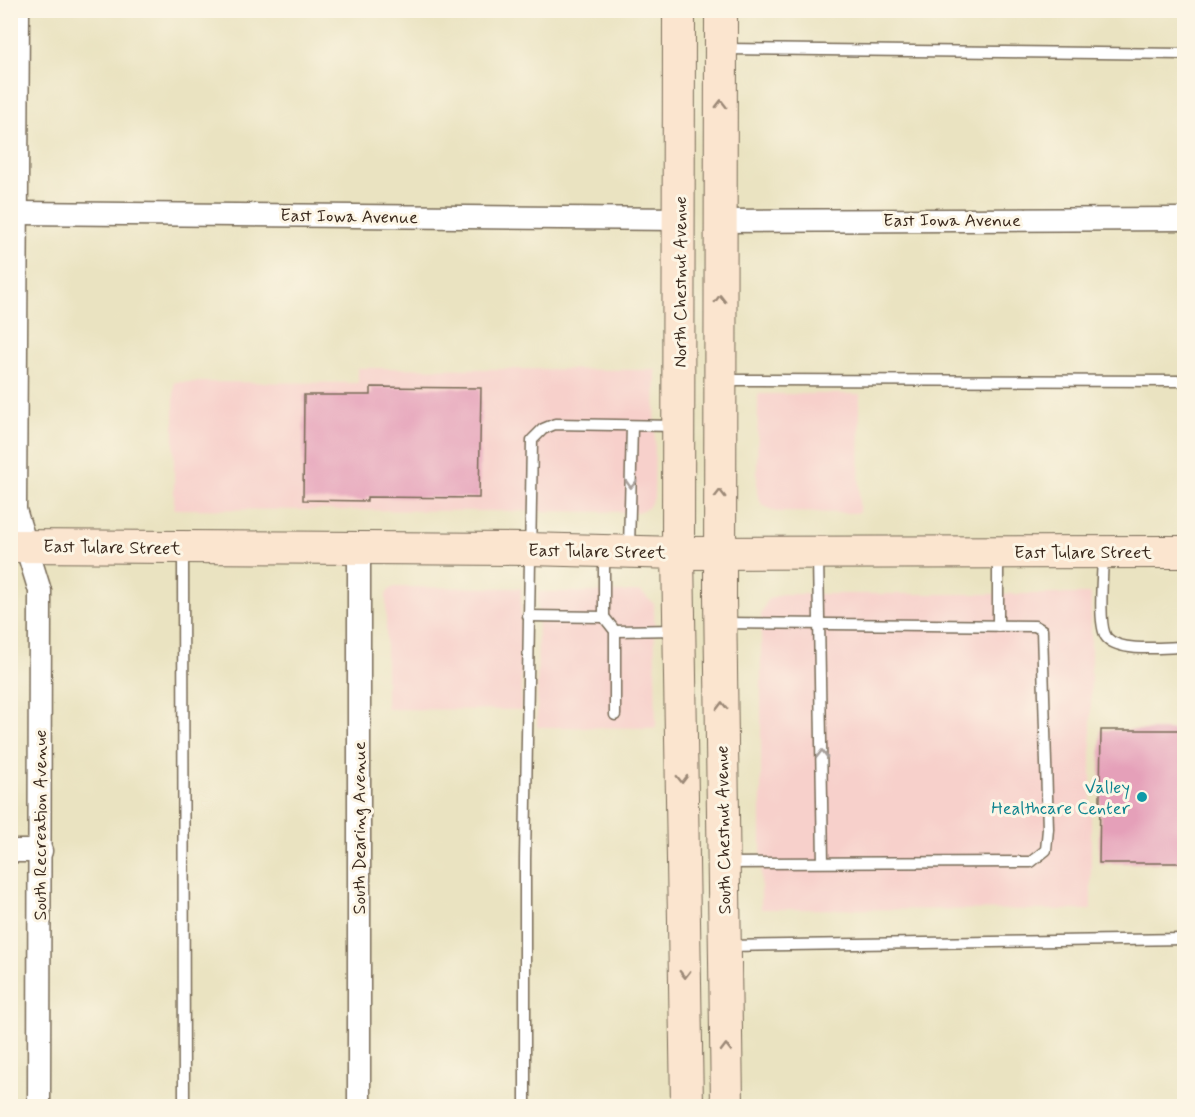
<svg xmlns="http://www.w3.org/2000/svg" width="1195" height="1117" font-family="Mynerve,sans-serif">
<style>
.built{fill:#f7d0cb}
.building{fill:#e5a0b9}
.lines{fill:none;stroke-linecap:round;stroke-linejoin:round}
.service-casing{stroke:#786b57;stroke-width:13}
.minor-casing{stroke:#786b57;stroke-width:25}
.secondary-casing{stroke:#786b57;stroke-width:34}
.service{stroke:#fff;stroke-width:10}
.minor{stroke:#fff;stroke-width:22}
.secondary{stroke:#fbe5cf;stroke-width:32}
.oneway{stroke:#9b8876}
.oneway2{stroke:#a79f9a}
.culture-dot{fill:#0f9aa8;stroke:#fcf5e5;stroke-width:2}
.labels{text-anchor:middle;stroke-width:6;stroke-linejoin:round;paint-order:stroke}
.street-label{font-size:18px;fill:#3b2a1e;stroke:#fcf5e5}
.culture-label{font-size:18px;fill:#0d838f;stroke:#fcf5e5;text-anchor:end}
</style>
<rect width="100%" height="100%" fill="#fcf5e5"/>
<filter id="ink" filterUnits="userSpaceOnUse"><feTurbulence type="fractalNoise" baseFrequency=".0167" numOctaves="2"/><feDisplacementMap in="SourceGraphic" scale="12" xChannelSelector="R" yChannelSelector="G"/><feConvolveMatrix kernelMatrix="1 2 1 2 8 2 1 2 1" color-interpolation-filters="sRGB"/></filter>
<filter id="wash" filterUnits="userSpaceOnUse"><feTurbulence type="fractalNoise" baseFrequency=".008" numOctaves="4" result="noise"/><feDisplacementMap in="SourceGraphic" scale="24" xChannelSelector="R" yChannelSelector="G"/><feGaussianBlur stdDeviation="1.35" result="paint"/><feColorMatrix in="noise" values="0 0 0 0 0 0 0 0 0 0 0 0 0 0 0 0 0 1.4 0 .05"/><feComposite in="paint" operator="in"/></filter>
<g filter="url(#wash)">
<rect width="100%" height="100%" fill="#eae3c1"/>
<g class="built">
<path d="M358 368 656 370 654 498 648 508 637 512 174 509V382L358 383Z"/>
<path d="M758 394H860L859 513 776 512 762 505 757 493Z"/>
<path d="M394 587 521 588V710L386 709V595L389 590Z"/>
<path d="M538 592H641L654 604 656 728 537 727Z"/>
<path d="M781 594H1091V910L761 909V614L767 600Z"/>
</g>
<g id="blocks">
<g class="building">
<path d="M371 387 481 388 479 498 367 497V501L303 500 304 395H371Z"/>
<path d="M1101 730H1184V863H1099Z"/>
</g>
</g>
</g>
<g filter="url(#ink)">
<use href="#blocks" fill-opacity="0" stroke="#786b57" stroke-width="1.5"/>
<g class="lines">
<defs>
<g id="service">
<path d="M724 49 1184 54"/>
<path d="M723 380 1184 381"/>
<path d="M629 548 632 426"/>
<path d="M183 549 184 1106"/>
<path d="M998 554V626"/>
<path d="M604 555V617"/>
<path d="M1103 556C1103 572 1097 627 1107 638 1121 653 1166 647 1184 647"/>
<path d="M818 557 823 862"/>
<path d="M528 616 604 617 615 631V715"/>
<path d="M723 623 1035 626 1042 630 1048 829 1046 850 1031 862 727 863"/>
<path d="M615 631 677 630"/>
<path d="M728 946 1184 939"/>
<path d="M525 1106V859L532 440 543 429 555 424 676 426"/>
</g>
<g id="minor">
<path d="M18 10 15 510 40 591 39 1106"/>
<path d="M18 213 680 219"/>
<path d="M720 221 1184 219"/>
<path d="M359 550V1106"/>
<path d="M10 851H41"/>
</g>
<g id="secondary">
<path d="M679 10 678 553 687 1106"/>
<path d="M721 10 720 596 727 1106"/>
<path d="M10 546 528 549 678 553 1184 552"/>
</g>
</defs>
<use href="#service" class="service-casing"/>
<use href="#minor" class="minor-casing"/>
<use href="#secondary" class="secondary-casing"/>
<use href="#service" class="service"/>
<use href="#minor" class="minor"/>
<use href="#secondary" class="secondary"/>
</g>
<defs><path id="oneway-chevron" d="M-2-3.5L2.5 0L-2 3.5" fill="none" stroke-width="1.6" stroke-linecap="round" stroke-linejoin="round" transform="scale(1.5)"/></defs>
<g class="oneway">
<use href="#oneway-chevron" transform="translate(721 104) rotate(-90)"/>
<use href="#oneway-chevron" transform="translate(720 299) rotate(-90)"/>
<use href="#oneway-chevron" transform="translate(720 494) rotate(-90)"/>
<use href="#oneway-chevron" transform="translate(722 706) rotate(-91)"/>
<use href="#oneway-chevron" transform="translate(682 779) rotate(89)"/>
<use href="#oneway-chevron" transform="translate(685 974) rotate(89)"/>
<use href="#oneway-chevron" transform="translate(726 1048) rotate(-91)"/>
</g>
<g class="oneway2">
<use href="#oneway-chevron" transform="translate(631 484) rotate(92)"/>
<use href="#oneway-chevron" transform="translate(822 754) rotate(-90)"/>
</g>
</g>
<circle class="culture-dot" cx="1142" cy="797" r="6"/>
<g class="labels">
<g class="street-label">
<text transform="translate(349 216) rotate(1)" y="6">East Iowa Avenue</text>
<text x="952" y="226">East Iowa Avenue</text>
<text transform="translate(680 282) rotate(-90)" y="6">North Chestnut Avenue</text>
<text transform="translate(112 547) rotate(1)" y="6">East Tulare Street</text>
<text transform="translate(597 551) rotate(1)" y="6">East Tulare Street</text>
<text x="1083" y="558">East Tulare Street</text>
<text transform="translate(40 825) rotate(-90)" y="6">South Recreation Avenue</text>
<text transform="translate(359 828) rotate(-90)" y="6">South Dearing Avenue</text>
<text transform="translate(723 830) rotate(-91)" y="6">South Chestnut Avenue</text>
</g>
<g class="culture-label">
<text x="1130" y="793">Valley<tspan x="1130" dy="21">Healthcare Center</tspan></text>
</g>
</g>
<rect width="1195" height="1117" fill="none" stroke="#fcf5e5" stroke-width="36"/>
</svg>
